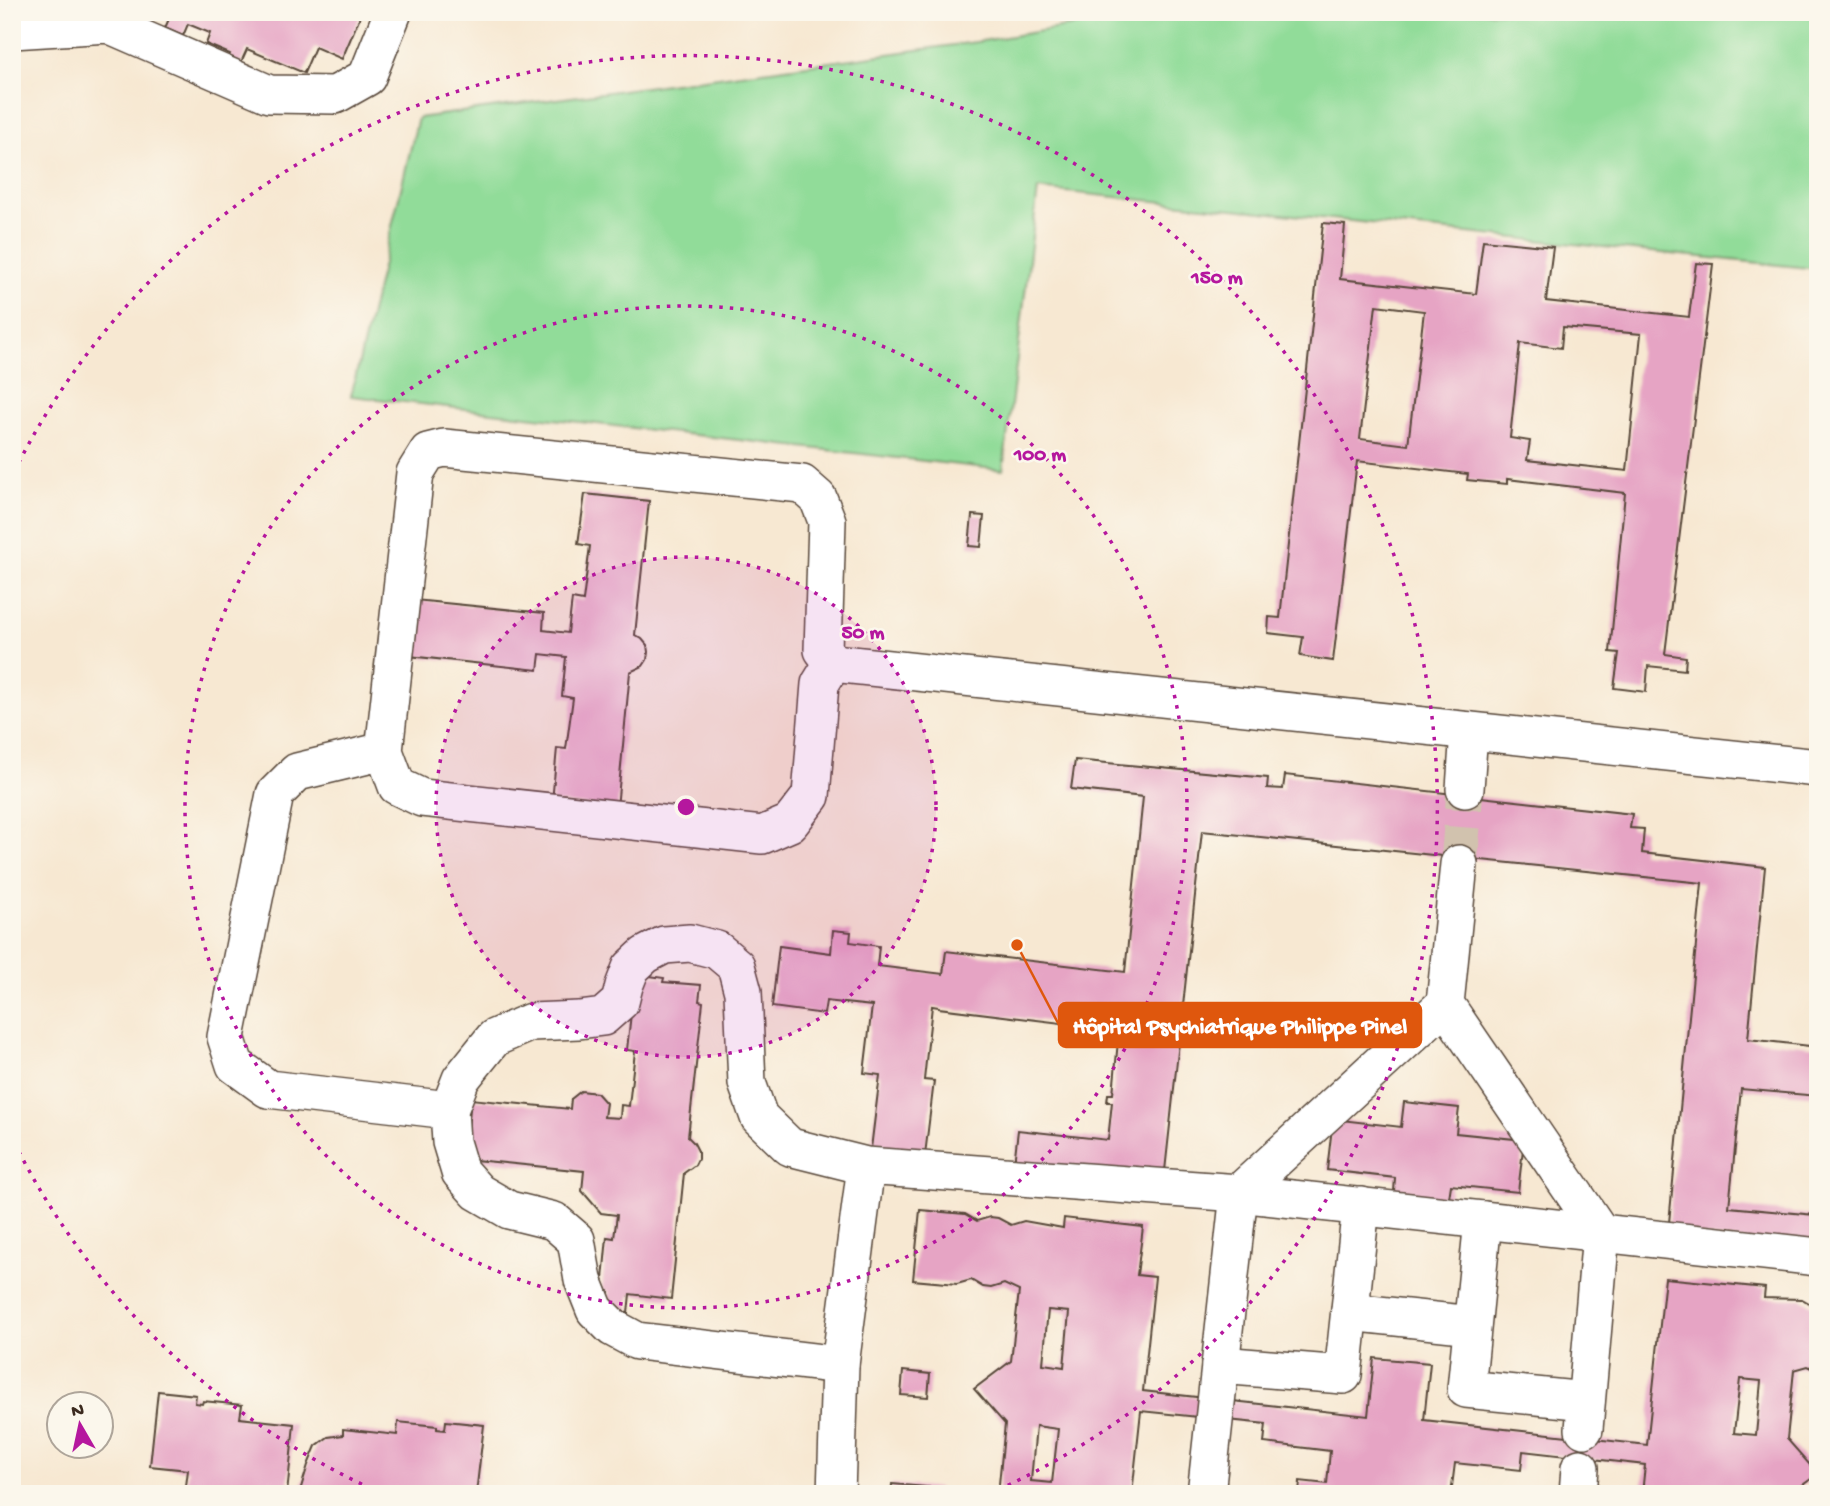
<svg xmlns="http://www.w3.org/2000/svg" width="1830" height="1506" font-family="'Gochi Hand',sans-serif">
<style>
.green{fill:#91dc99;stroke:#66835c;stroke-width:2}
.building{fill:#e6a4c4;fill-rule:evenodd}
.lines{fill:none;stroke-linecap:round;stroke-linejoin:round}
.minor-tunnel{stroke:#d1c2ae;stroke-width:37;stroke-dasharray:37 18;stroke-linecap:butt}
.minor-casing{stroke:#574639;stroke-width:40}
.minor{stroke:#fff;stroke-width:37}
.ring{fill:none;stroke:#b5179e;stroke-width:3.5;stroke-dasharray:3.5 7}
.centre{fill:#b5179e;stroke:#fbf7ec;stroke-width:3.5}
.ring-label{font-size:21px;text-anchor:middle;font-weight:bold;fill:#b5179e;stroke:#fbf7ec;stroke-width:5;stroke-linejoin:round;paint-order:stroke}
.leader{fill:none;stroke:#df570d;stroke-width:2.5}
.callout-dot{fill:#df570d;stroke:#fbf7ec;stroke-width:2.5}
.callout{fill:#df570d;stroke:#df570d;stroke-width:2.5}
.callout-label{font-size:23px;text-anchor:middle;font-weight:bold;fill:#fff}
</style>
<rect width="100%" height="100%" fill="#fbf7ec"/>
<filter id="ink" filterUnits="userSpaceOnUse"><feTurbulence type="fractalNoise" baseFrequency=".0143" numOctaves="2"/><feDisplacementMap in="SourceGraphic" scale="14" xChannelSelector="R" yChannelSelector="G"/><feConvolveMatrix kernelMatrix="1 2 1 2 8 2 1 2 1" color-interpolation-filters="sRGB"/></filter>
<filter id="wash" filterUnits="userSpaceOnUse"><feTurbulence type="fractalNoise" baseFrequency=".00686" numOctaves="4" result="noise"/><feDisplacementMap in="SourceGraphic" scale="28" xChannelSelector="R" yChannelSelector="G"/><feGaussianBlur stdDeviation="1.57" result="paint"/><feColorMatrix in="noise" values="0 0 0 0 0 0 0 0 0 0 0 0 0 0 0 0 0 1.4 0 .05"/><feComposite in="paint" operator="in"/></filter>
<g filter="url(#wash)">
<rect width="100%" height="100%" fill="#f7e8d2"/>
<path class="green" d="M1154 12H1818V269L1038 189 1003 470 351 396 418 118 976 42Z"/>
<g id="blocks">
<g class="building">
<path d="M172 12H362L342 59 315 47 304 73 247 49 238 69 226 63 230 54 206 44 210 33 188 24 183 36 165 28Z"/>
<path d="M1323 223 1345 225 1340 279 1476 294 1483 240 1553 247 1546 301 1689 317 1696 263 1713 264 1665 654 1686 657 1685 670 1648 666 1646 692 1614 688 1619 653 1610 652 1625 493 1507 479V484L1467 480 1468 474 1357 461 1333 661 1300 656 1303 637 1268 633 1269 617 1280 618ZM1376 305 1424 311 1408 445 1360 439ZM1563 327 1641 334 1627 471 1527 460 1530 441 1510 438 1520 343 1561 348Z"/>
<path d="M585 494 649 501 635 635 642 639 647 645 648 652 647 660 643 666 630 672 617 808 552 802 557 748 566 749 573 698 562 696 566 657 540 654 538 670 409 656 415 600 544 613 543 630 568 633 572 599 583 601 590 546 578 544Z"/>
<path d="M972 515 984 516 981 547 969 546Z"/>
<path d="M1075 760 1268 778 1267 788 1283 789 1285 775 1632 814 1630 828 1644 829 1642 853 1765 867 1748 1039 1818 1047V1096L1741 1089 1729 1207 1815 1215 1812 1247 1668 1233 1702 883 1202 831 1164 1180 1014 1164 1018 1130 1108 1140 1112 1102H1107L1108 1094H1113L1119 1030 939 1008V1007L932 1006 924 1080 934 1081 924 1163 870 1157 880 1075 864 1073 872 1006 826 1001 824 1014 772 1007 779 946 831 953 833 930 851 932 850 942 879 946 877 966 943 974 946 951 1125 972 1143 797 1071 789Z"/>
<path d="M642 975 664 978 663 982 701 985 699 1001 703 1002 688 1137 694 1143 698 1151V1159L695 1165 684 1173 671 1299 630 1294 628 1313 607 1310 609 1291 602 1290 607 1237 614 1238 617 1215 601 1213 582 1191 584 1171 465 1159 471 1099 570 1109 571 1099 581 1091 597 1093 606 1103 604 1117 620 1118 621 1105 629 1106 635 1051 627 1050 633 995Z"/>
<path d="M1404 1102 1459 1108 1456 1133 1524 1140 1518 1192 1451 1185 1447 1211 1393 1205 1395 1178 1327 1170 1333 1119 1401 1127Z"/>
<path d="M920 1210 965 1214 977 1221 990 1217 998 1218 1011 1225 1024 1221 1063 1228 1064 1218 1143 1227 1137 1275 1155 1277 1143 1391 1368 1416 1374 1358 1430 1363 1424 1420 1647 1445 1665 1278 1765 1288 1764 1298 1802 1299 1814 1306 1818 1305V1371L1808 1366 1794 1370 1787 1439 1818 1474 1790 1494H1642L1645 1465 1523 1451 1521 1470 1455 1463 1451 1494H1299L1300 1481 1327 1484 1330 1451 1264 1443 1266 1424 1141 1411 1132 1494H998L1005 1424 974 1389 1011 1361 1019 1291 1004 1284 991 1288 983 1287 971 1280 957 1284 913 1280ZM1048 1310 1069 1312 1064 1367 1043 1364ZM1740 1379 1761 1381 1756 1435 1734 1433ZM1036 1426 1058 1429 1052 1483 1031 1481Z"/>
<path d="M903 1371 930 1374 928 1397 901 1395Z"/>
<path d="M158 1391 196 1395 195 1403 202 1404 203 1401 242 1405 240 1418 294 1424 287 1494H185L188 1470 150 1466Z"/>
<path d="M446 1421 484 1425 476 1494H299L308 1465 316 1446 328 1437 343 1435V1429L397 1435 398 1422 437 1426V1429L445 1430Z"/>
<path d="M892 1484 937 1488 947 1494H891Z"/>
</g>
</g>
</g>
<g filter="url(#ink)">
<use href="#blocks" fill-opacity="0" stroke="#574639" stroke-width="2"/>
<g class="lines">
<path class="minor-tunnel" d="M1459 864 1465 789"/>
<defs>
<g id="minor">
<path d="M12 30 108 24 269 94 335 95 367 77 393 12"/>
<path d="M833 663 820 684 811 796 790 823 762 835 422 798 397 786 384 751 415 473 428 452 444 448 802 484 818 498 827 521 823 650 833 663 1818 768"/>
<path d="M384 751 297 772 275 794 226 1037 235 1065 268 1089 449 1110"/>
<path d="M1465 789 1469 731"/>
<path d="M1459 864 1445 1004 1601 1233 1584 1429"/>
<path d="M866 1166 840 1365 637 1341 613 1328 595 1310 583 1280 576 1240 554 1221 509 1210 478 1192 460 1172 451 1142 449 1110 461 1079 494 1038 531 1022 579 1020 603 1017 620 1002 624 986 631 968 645 955 664 945 690 943 717 950 736 966 743 992 747 1083 759 1117 790 1147 866 1166 1239 1193 1818 1257"/>
<path d="M1483 1220 1466 1389 1586 1401"/>
<path d="M1350 1312 1472 1325"/>
<path d="M1220 1365 1343 1375 1361 1206"/>
<path d="M836 1494 840 1365"/>
<path d="M1206 1494 1239 1193 1445 1004"/>
<path d="M1578 1494 1580 1468"/>
</g>
</defs>
<use href="#minor" class="minor-casing"/>
<use href="#minor" class="minor"/>
</g>
</g>
<circle cx="686" cy="807" r="250" fill="#b5179e" fill-opacity=".12"/>
<g class="ring">
<circle cx="686" cy="807" r="250"/>
<circle cx="686" cy="807" r="501"/>
<path d="M381 1493A751 751 0 0 1 14 1142M14 472A751 751 0 1 1 991 1493"/>
</g>
<circle cx="686" cy="807" r="10" class="centre"/>
<g class="ring-label">
<text x="1217" y="283">150 m</text>
<text x="1040" y="460">100 m</text>
<text x="863" y="638">50 m</text>
</g>
<path class="leader" d="M1017 945L1059 1025"/>
<circle class="callout-dot" cx="1017" cy="945" r="7"/>
<rect class="callout" x="1059" y="1003" width="362" height="44" rx="7"/>
<g class="callout-label">
<text x="1240" y="1033">Hôpital Psychiatrique Philippe Pinel</text>
</g>
<rect width="1830" height="1506" fill="none" stroke="#fbf7ec" stroke-width="42"/>
<g transform="translate(80 1425) rotate(351)"><circle r="33" fill="#fbf7ec" stroke="#aea59a" stroke-width="2"/>
<path d="M0-5L12 26L0 18L-12 26Z" fill="#b5179e"/>
<text y="-10" font-size="19" font-weight="bold" text-anchor="middle" fill="#3b2a1e">N</text>
</g>
</svg>
